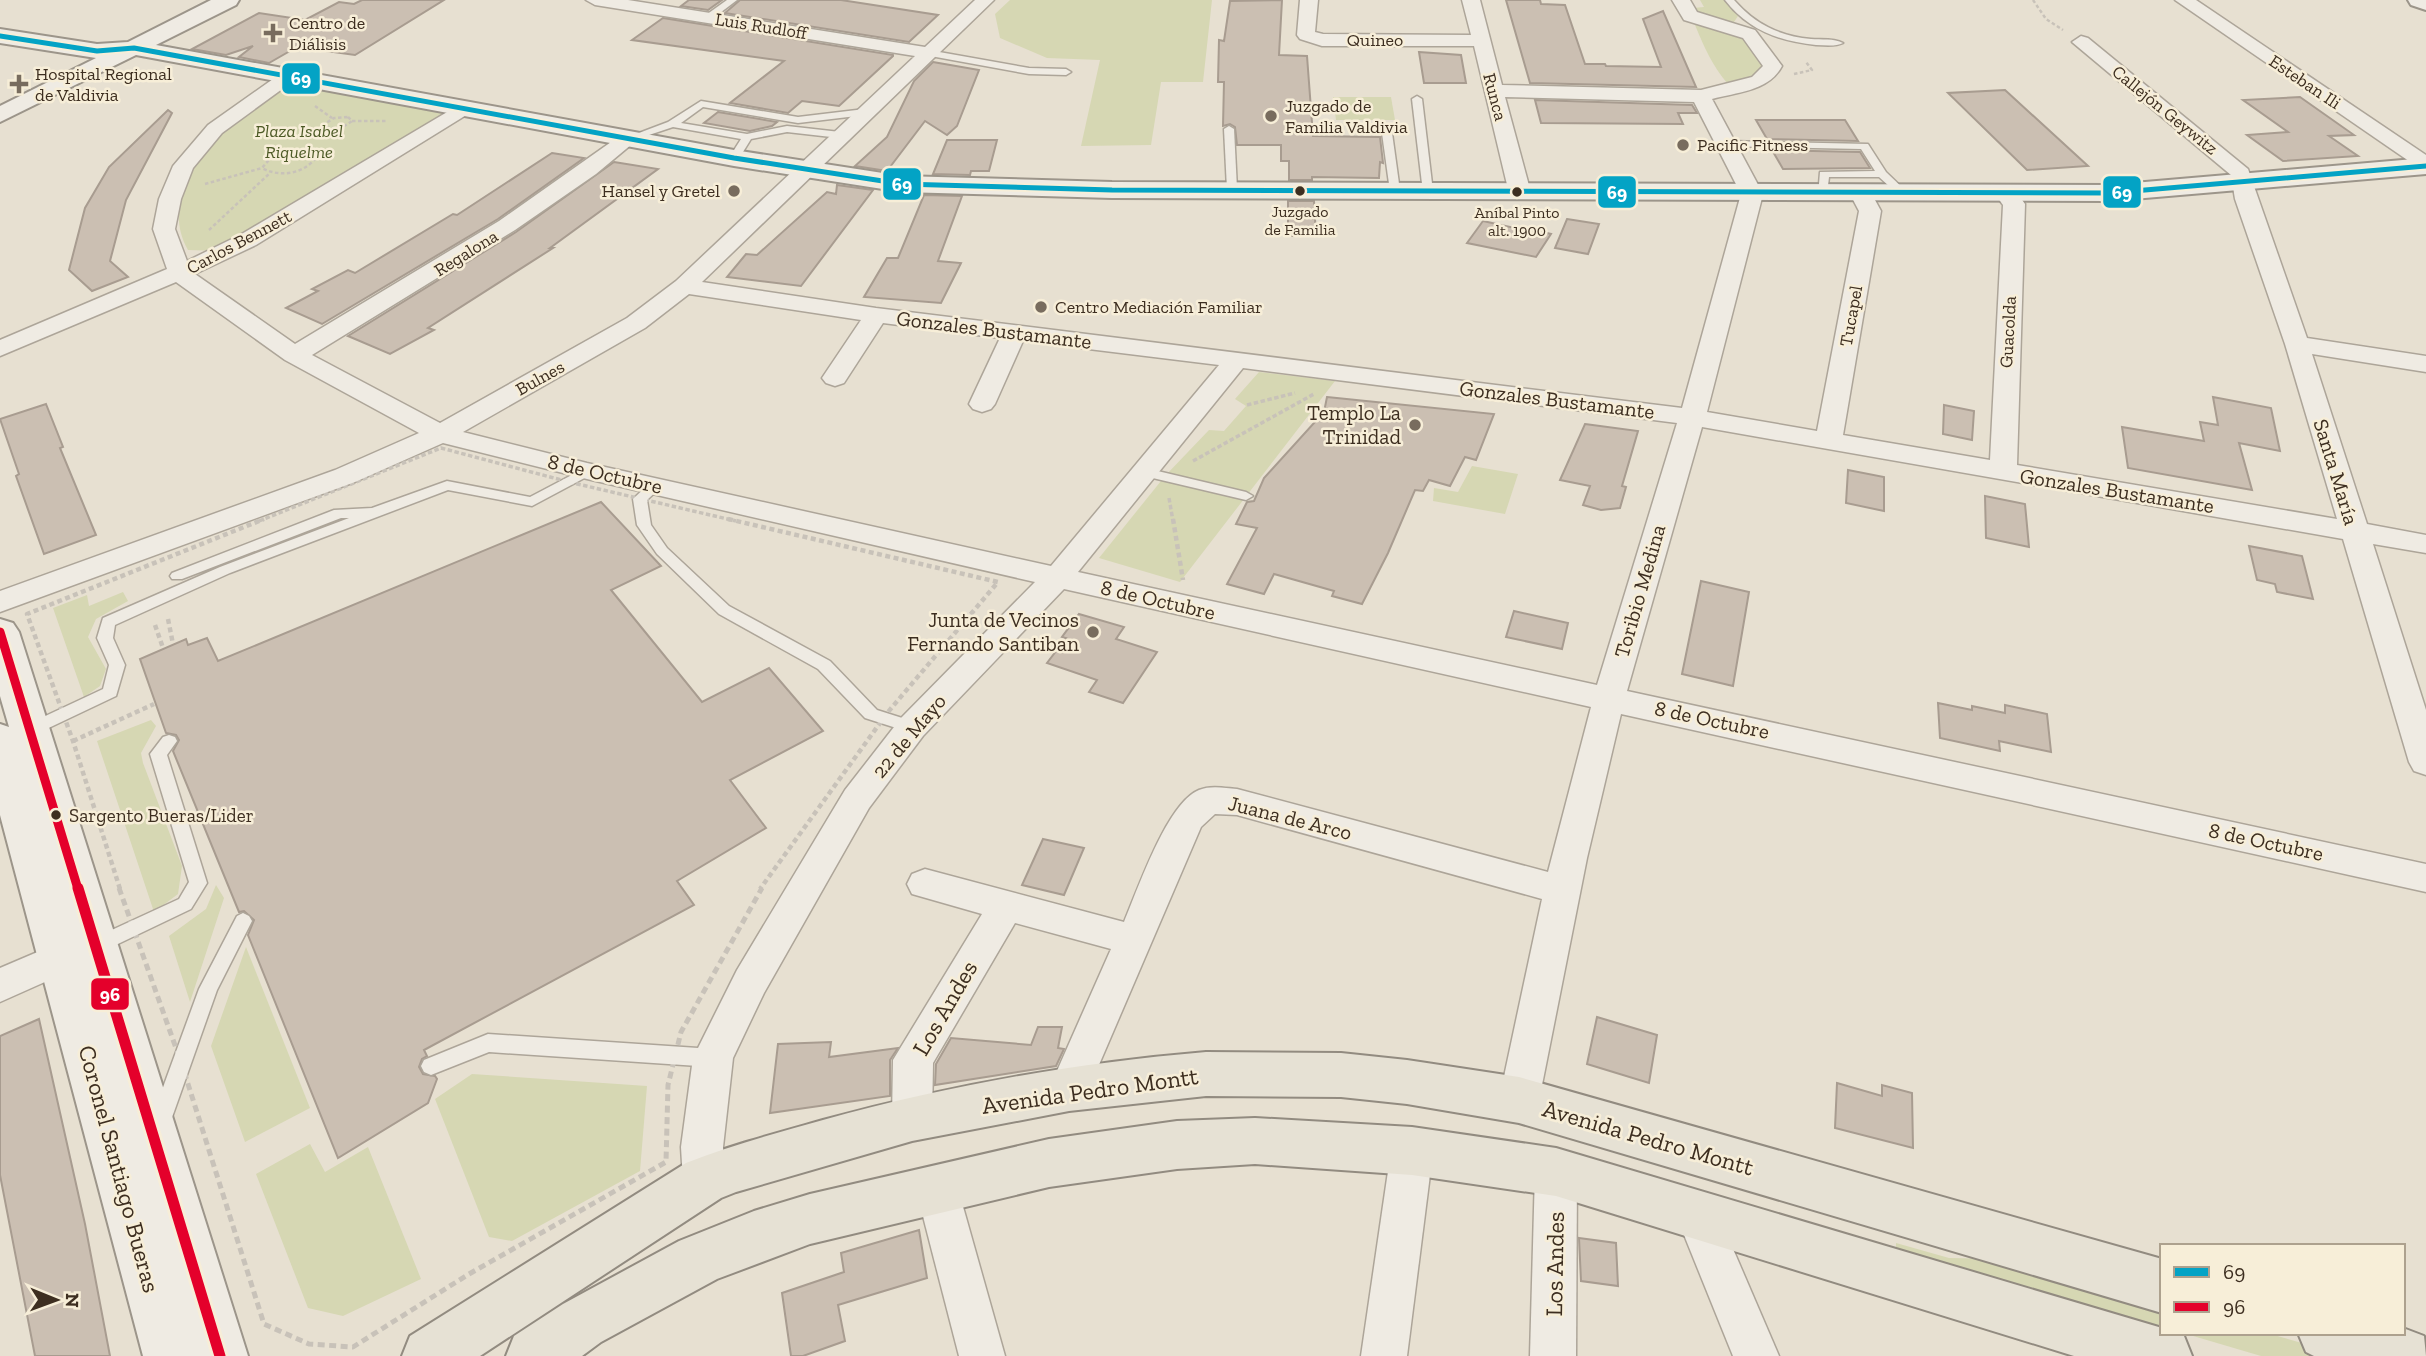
<svg xmlns="http://www.w3.org/2000/svg" width="2426" height="1356" font-family="'Zilla Slab',serif">
<style>
.green{fill:#d6d7b3}
.building{fill:#cbbfb2;stroke:#a89c90;stroke-width:2}
.lines{fill:none;stroke-linecap:round;stroke-linejoin:round}
.lane-casing{stroke:#ada599;stroke-width:3}
.street-casing{stroke:#ada599;stroke-width:3}
.secondary-casing{stroke:#9c958a;stroke-width:4}
.primary-casing{stroke:#928b80;stroke-width:4}
.path-far3{stroke:#c8c2b9;stroke-width:2.5;stroke-dasharray:3.5 2.5;stroke-linecap:butt}
.path-far2{stroke:#c8c2b9;stroke-width:3.5;stroke-dasharray:4.5 2.5;stroke-linecap:butt}
.path-far1{stroke:#c8c2b9;stroke-width:4.5;stroke-dasharray:5 3.5;stroke-linecap:butt}
.path{stroke:#c8c2b9;stroke-width:5;stroke-dasharray:7 4.5;stroke-linecap:butt}
.lane{fill:#efebe3;fill-rule:evenodd}
.street{fill:#efebe3;fill-rule:evenodd}
.secondary{fill:#efebe3;fill-rule:evenodd}
.primary{fill:#e6e1d4;fill-rule:evenodd}
.bus-1-casing{stroke:#f7eed8;stroke-width:9}
.bus-2-far1-casing{stroke:#f7eed8;stroke-width:14}
.bus-2-casing{stroke:#f7eed8;stroke-width:17}
.bus-1{stroke:#03a3c5;stroke-width:5}
.bus-2-far1{stroke:#e4002b;stroke-width:9}
.bus-2{stroke:#e4002b;stroke-width:11}
.poi-dot{fill:#786c5e;stroke:#f7eed8;stroke-width:2.5}
.bus-dot{fill:#3d2e20;stroke:#f7eed8;stroke-width:2.5}
.labels{text-anchor:middle;stroke-width:5;stroke-linejoin:round;paint-order:stroke}
.far-bus-label{font-size:16px;fill:#3d2e20;stroke:#f7eed8}
.far-poi-label{font-size:18px;fill:#3d2e20;stroke:#f7eed8;text-anchor:start}
.far-street-label{font-size:18px;fill:#3d2e20;stroke:#f7eed8}
.far-park-label{font-size:18px;font-style:italic;fill:#4d5a26;stroke:#f7eed8}
.bus-label{font-size:19px;fill:#3d2e20;stroke:#f7eed8;text-anchor:start}
.street-label{font-size:21px;fill:#3d2e20;stroke:#f7eed8}
.poi-label{font-size:21px;fill:#3d2e20;stroke:#f7eed8;text-anchor:end}
.near-street-label{font-size:24px;fill:#3d2e20;stroke:#f7eed8}
.line-badge{stroke:#f7eed8;stroke-width:2.5}
.badge-label{font-size:19px;text-anchor:middle;font-weight:bold;fill:#fff}
</style>
<rect width="100%" height="100%" fill="#e7e0d1"/>
<g class="green">
<path d="M1010 0H1212L1203 82H1161L1151 145 1081 146 1100 60 1047 58 1000 38 995 14Z"/>
<path d="M1700 0H1724L1738 16 1734 22 1704 17 1693 8 1704 7Z"/>
<path d="M1704 24 1744 36 1765 68 1755 77 1727 83C1712 65 1704 47 1695 25Z"/>
<path d="M293 85 449 112 218 251 188 250C165 210 188 164 218 134 236 116 262 102 283 86Z"/>
<path d="M1333 97H1391L1395 120H1336Z"/>
<path d="M1259 372 1335 381 1180 582 1099 558 1165 476 1209 430 1224 431 1246 406 1235 399Z"/>
<path d="M1472 466 1518 474 1505 514 1433 501 1434 488 1458 492Z"/>
<path d="M123 592 128 601 96 619 88 637 106 669 100 686 84 697 53 608 87 595 89 606Z"/>
<path d="M151 720 156 726 141 753 143 763 182 866 178 894 154 912 97 741Z"/>
<path d="M216 885 224 898 190 1002 169 936 206 909Z"/>
<path d="M246 947 310 1108 245 1142 211 1046Z"/>
<path d="M472 1074 647 1086 640 1171 512 1241 489 1237 435 1099Z"/>
<path d="M310 1144 325 1172 368 1147 421 1279 343 1316 308 1308 256 1174Z"/>
<path d="M1896 1243 1949 1258 2008 1259 2162 1303V1327L1896 1250Z"/>
<path d="M2183 1333H2267L2347 1356H2261Z"/>
</g>
<g class="building">
<path d="M362 0H444L355 55 297 47 269 63 239 57 253 46 226 55 192 49 259 13 305 20 339 2 354 4Z"/>
<path d="M689 0H722L708 10 681 6Z"/>
<path d="M740 0H841L938 15 909 42 725 13Z"/>
<path d="M1282 0 1279 55 1307 56 1313 136 1380 137 1383 163 1380 162 1379 178 1312 177V180H1289V161H1281V145H1237L1235 127 1230 124 1223 126 1224 82H1218L1219 40 1224 41 1230 1Z"/>
<path d="M1506 0H1540L1541 4 1565 5 1585 64H1605L1606 66 1661 67 1643 19 1663 11 1696 87 1530 83Z"/>
<path d="M663 18 893 55V56L839 106 802 101 788 113 730 103 784 61 632 40Z"/>
<path d="M1419 52 1461 55 1466 83H1424Z"/>
<path d="M933 62 979 70 957 126 947 135 925 121 887 171 855 166 887 137 914 81Z"/>
<path d="M2005 90 2088 166 2027 170 1948 93Z"/>
<path d="M2300 97 2354 135 2329 136 2358 156 2283 161 2247 135 2288 132 2243 100Z"/>
<path d="M1535 100 1692 105 1697 113H1678L1683 124 1541 123Z"/>
<path d="M168 110 172 113 126 200 110 261 128 277 92 291 69 270 85 208 109 167Z"/>
<path d="M718 112 777 122 772 126 750 131 704 123Z"/>
<path d="M1756 120H1845L1858 141 1767 139Z"/>
<path d="M947 140H997L989 171H971L970 175 933 174Z"/>
<path d="M1772 150 1860 152 1870 168 1783 169Z"/>
<path d="M552 153 584 158 498 219 322 324 286 308 318 291 312 289 348 270 355 273 453 214 457 215Z"/>
<path d="M614 162 658 169 550 248H553L428 328 434 330 390 354 348 336 516 232Z"/>
<path d="M837 185 873 190 801 286 727 277 746 254 757 255 827 192 836 194Z"/>
<path d="M924 195 962 196 938 261 961 263 941 303 864 297 887 258H898Z"/>
<path d="M1288 201H1314L1316 236H1288Z"/>
<path d="M1567 219 1599 224 1588 254 1555 248Z"/>
<path d="M1483 221 1519 229 1521 227 1551 234 1536 257 1467 243Z"/>
<path d="M1327 397 1494 414 1476 460 1465 457 1450 486 1429 480 1423 491 1415 490 1388 553 1362 604 1332 596 1334 591 1274 574 1264 594 1227 584 1257 528 1236 524 1247 502 1254 501 1264 478 1324 412Z"/>
<path d="M2213 397 2271 408 2280 451 2239 443 2252 490 2128 468 2122 427 2204 441 2200 422 2218 425Z"/>
<path d="M46 404 63 447 60 448 96 535 44 554 16 476 19 474 0 419Z"/>
<path d="M1944 405 1974 411 1972 440 1943 434Z"/>
<path d="M1585 424 1638 431 1622 486 1626 487 1620 508 1601 510 1583 505 1590 486 1560 480Z"/>
<path d="M1848 470 1884 477V511L1846 503Z"/>
<path d="M1985 496 2025 504 2029 547 1986 538Z"/>
<path d="M601 502 661 566 611 590 702 702 769 668 823 731 730 780 766 828 677 881 694 905 424 1050 427 1056 422 1059 419 1067 423 1074 435 1076 437 1079 428 1103 338 1158 248 935 254 920 244 911 239 912 173 751 179 740 176 735 166 733 140 659 186 639 188 645 207 638 218 661Z"/>
<path d="M2249 546 2302 556 2313 599 2277 592 2275 584 2257 580Z"/>
<path d="M1701 581 1749 592 1733 686 1682 674Z"/>
<path d="M1514 611 1568 623 1562 649 1506 637Z"/>
<path d="M1079 614 1124 627 1116 639 1157 652 1123 703 1089 692 1097 680 1047 663 1066 638 1062 637Z"/>
<path d="M1938 703 1972 710V706L2005 713V705L2047 714 2051 752 1999 741 2000 751 1940 738Z"/>
<path d="M1043 839 1084 848 1064 895 1022 885Z"/>
<path d="M1597 1017 1657 1035 1649 1083 1587 1064Z"/>
<path d="M39 1019 85 1224 110 1356H35L0 1175V1036Z"/>
<path d="M1038 1027H1062L1058 1048 1064 1049 1056 1066 935 1085 936 1064 951 1038 1031 1045Z"/>
<path d="M831 1042 829 1057 898 1048 890 1060V1096L770 1113 778 1044Z"/>
<path d="M1837 1083 1882 1096V1085L1912 1093 1913 1148 1835 1128Z"/>
<path d="M919 1230 927 1278 838 1305 845 1341 803 1356H791L782 1293 844 1272 841 1253Z"/>
<path d="M1579 1238 1616 1243 1618 1286 1581 1281Z"/>
</g>
<g class="lines">
<defs>
<g id="lane">
<path d="M727 0H737L712 19H706V15Z"/>
<path d="M1725 0H1734C1755 24 1779 36 1811 39 1821 40 1834 38 1843 43 1835 47 1825 45 1816 45 1779 41 1748 30 1725 0Z"/>
<path d="M928 50 1029 68 1066 69 1071 72 1066 75 1029 74 925 55 923 53Z"/>
<path d="M1417 96 1422 99 1433 192 1428 195 1423 192 1412 99Z"/>
<path d="M701 101 798 117 865 109 870 112 865 115 798 123 703 107 681 123 747 134 787 126 840 132 845 135 840 138 787 132 751 139 738 160 734 161 729 158 741 139 673 127 628 142 623 139 668 122Z"/>
<path d="M1229 126 1234 129 1237 189 1232 192 1227 189 1224 129Z"/>
<path d="M1387 130 1392 133 1400 191 1395 194 1390 191 1382 133Z"/>
<path d="M1726 141 1868 144 1886 172 1909 194 1900 196 1879 177H1829L1827 194 1818 196 1820 172 1875 171 1861 149 1722 146V142Z"/>
<path d="M587 467 592 468 594 471 592 474 532 506 448 490 230 573 115 625 113 638 125 665 116 696 36 734H24L22 730 24 726 103 689 109 665 97 638 103 618 220 567 349 518H341L182 579H172L170 576 172 573 334 510 372 508 447 481 530 497Z"/>
<path d="M1145 468 1246 492 1253 496 1246 500 1140 475 1138 472Z"/>
<path d="M655 482 662 486 647 500 651 525 667 548 729 606 830 661 877 710 918 723 920 727 918 731 912 733 865 718 818 669 719 614 657 554 637 525 633 499 650 483Z"/>
<path d="M169 735 175 737 177 741 167 755 207 883 191 909 97 954 90 952 88 946 90 940 179 899 189 882 150 754 163 737Z"/>
<path d="M243 913 249 916 252 921 217 990 170 1123 167 1130 160 1132 153 1130 150 1123 199 989 237 916Z"/>
<path d="M488 1034 713 1049 720 1052 723 1058 720 1064 713 1067 489 1052 431 1075 424 1072 421 1066 424 1060Z"/>
</g>
<g id="street">
<path d="M586 0H628L925 47 975 0H994L702 282 876 308 1682 408 1741 194 1694 102 1505 97 1531 193 1528 198H1512L1509 193 1474 46H1322L1300 39 1297 35 1300 0H1318L1315 32 1323 34 1471 35 1462 0H1480L1502 85 1701 90 1752 77 1763 66 1743 38 1684 20 1672 0H1690L1697 12 1755 30 1782 66C1769 91 1738 92 1712 99L1763 194 1707 412 1817 431 1859 211 1850 194 1853 189H1869L1881 211 1843 435 1990 460 2003 205 1995 194 1998 189C2012 186 2017 193 2025 204L2017 465 2337 519 2285 344 2235 199 2231 175 2072 42 2081 36 2088 38 2248 169 2307 338 2426 356V372L2312 354 2367 524 2426 535V553L2373 544 2426 710V775L2414 771 2409 762 2343 539 1702 427 1627 691 2426 864V892L1621 714 1587 858 1539 1100 1533 1113 1519 1118 1505 1113 1499 1100 1542 899 1237 815 1215 814 1201 827 1083 1102 1069 1107 1055 1102 1049 1089 1111 949 1015 923 933 1063 932 1118 926 1131 912 1137 898 1131 892 1118 893 1060 982 914 912 894 907 884 912 874 925 869 1124 922C1138 889 1167 803 1199 790 1211 785 1225 788 1237 789L1548 872 1591 707 1064 589 923 736 869 808 764 993 733 1058 723 1147 725 1180 719 1194 704 1200 689 1194 683 1180 681 1147 693 1058 737 970 845 790 901 718 1035 582 587 479 443 443 355 482 0 612V591L335 470 419 433 285 360 176 282 0 356V340L167 269 153 229 159 199 173 166 208 125 283 72H297L300 76 222 133 193 168 181 199 175 229 187 261 240 235 459 105H473L476 109 256 245 195 274 295 344 499 221 621 135H635L638 139 596 174 515 230 312 355 440 423 627 318 676 281 915 56 595 5ZM689 294 861 320 822 378 826 383 835 386 844 383 883 323 1000 338 969 404 973 409 982 412 991 409 995 404 1023 341 1219 365 1051 566 587 463 463 432 645 328ZM1243 368 1677 423 1597 685 1078 572Z"/>
<path d="M2175 0H2196L2426 155V170L2419 168Z"/>
<path d="M61 942 74 947 80 958 74 969 0 1002V968Z"/>
<path d="M1412 1132 1427 1137 1433 1151 1407 1356H1361L1391 1151 1397 1137Z"/>
<path d="M1556 1152 1571 1158 1577 1172 1576 1356H1530L1535 1172 1541 1158Z"/>
<path d="M937 1169 952 1175 958 1189 1005 1356H959L916 1189 922 1175Z"/>
<path d="M1697 1194 1712 1200 1779 1356H1733L1676 1215 1682 1200Z"/>
</g>
<g id="secondary">
<path d="M211 0H239L236 5 156 45 734 150 902 176 1112 182 2110 185 2426 158V174L2110 201 1112 198 902 192 734 166 136 55 0 122V106L96 58 0 43V29L97 44 128 42Z"/>
<path d="M2408 0H2426V10L2411 5Z"/>
<path d="M0 619 13 623 19 632 248 1356H143L0 815V724L9 727 0 696Z"/>
</g>
<g id="primary">
<path d="M1206 1052 1341 1053 1407 1060 1519 1077 2162 1259V1313L1519 1123 1407 1104 1341 1097 1206 1096 1069 1111 912 1141 736 1192 721 1198 480 1356H402L410 1336 686 1163C731 1145 777 1133 823 1120 950 1085 1075 1063 1206 1052Z"/>
<path d="M1255 1118 1412 1127 1556 1148 2162 1328V1333L2184 1336 2192 1356H2074L1556 1196 1412 1175 1255 1164 1177 1169 1049 1187 810 1244 717 1279 601 1342 582 1356H506L514 1336 563 1304 679 1241 754 1211 810 1194 1049 1139 1177 1121Z"/>
<path d="M2403 1328 2424 1336 2426 1356H2314L2306 1352 2298 1333H2403Z"/>
</g>
</defs>
<use href="#lane" class="lane-casing"/>
<use href="#street" class="street-casing"/>
<use href="#secondary" class="secondary-casing"/>
<use href="#primary" class="primary-casing"/>
<g class="path-far3">
<path d="M2033 0 2046 19 2063 30"/>
<path d="M1794 74 1812 70 1806 62"/>
<path d="M315 106 332 118"/>
<path d="M348 117 352 121C343 128 333 131 323 125L334 118Z"/>
<path d="M352 121H388"/>
<path d="M303 149 317 156C305 174 280 178 262 168L273 155Z"/>
<path d="M205 184 262 168"/>
<path d="M209 230 270 173"/>
</g>
<g class="path-far2">
<path d="M1247 405 1295 393"/>
<path d="M1193 461 1314 394"/>
<path d="M1169 498 1173 521"/>
<path d="M259 521 441 448 569 482 736 521"/>
</g>
<g class="path-far1">
<path d="M728 519 998 582 888 712 760 889"/>
<path d="M1173 519 1183 580"/>
<path d="M168 619 173 644"/>
<path d="M155 625 163 648"/>
<path d="M73 741 154 704"/>
<path d="M120 889 73 741 27 614 264 519"/>
</g>
<path class="path" d="M119 888 182 1065 264 1324 309 1344 353 1347 469 1274 666 1162 668 1085 681 1032 762 888"/>
<use href="#lane" class="lane"/>
<use href="#street" class="street"/>
<use href="#secondary" class="secondary"/>
<use href="#primary" class="primary"/>
<defs>
<path id="bus-1" d="M0 36 97 51 134 48 734 158 902 184 1112 190 2110 193 2426 166"/>
<path id="bus-2-far1" d="M0 632 78 889"/>
<path id="bus-2" d="M78 888 220 1356"/>
</defs>
<use href="#bus-1" class="bus-1-casing"/>
<use href="#bus-2-far1" class="bus-2-far1-casing"/>
<use href="#bus-2" class="bus-2-casing"/>
<use href="#bus-1" class="bus-1"/>
<use href="#bus-2-far1" class="bus-2-far1"/>
<use href="#bus-2" class="bus-2"/>
</g>
<g class="poi-dot">
<path d="M269.5 22.5h7v7h7v7h-7v7h-7v-7h-7v-7h7z"/>
<path d="M15.5 73.5h7v7h7v7h-7v7h-7v-7h-7v-7h7z"/>
<circle cx="1271" cy="116" r="7"/>
<circle cx="1683" cy="145" r="7"/>
<circle cx="734" cy="191" r="7"/>
<circle cx="1041" cy="307" r="7"/>
<circle cx="1415" cy="425" r="7"/>
<circle cx="1093" cy="632" r="7"/>
</g>
<g class="bus-dot">
<circle cx="1300" cy="191" r="6"/>
<circle cx="1517" cy="192" r="6"/>
<circle cx="56" cy="815" r="6"/>
</g>
<g class="labels">
<g class="far-bus-label">
<text x="1300" y="217">Juzgado<tspan x="1300" dy="18">de Familia</tspan></text>
<text x="1517" y="218">Aníbal Pinto<tspan x="1517" dy="18">alt. 1900</tspan></text>
</g>
<g class="far-poi-label">
<text x="289" y="29">Centro de<tspan x="289" dy="21">Diálisis</tspan></text>
<text x="35" y="80">Hospital Regional<tspan x="35" dy="21">de Valdivia</tspan></text>
<text x="1285" y="112">Juzgado de<tspan x="1285" dy="21">Familia Valdivia</tspan></text>
<text x="1697" y="151">Pacific Fitness</text>
<text x="720" y="197" text-anchor="end">Hansel y Gretel</text>
<text x="1055" y="313">Centro Mediación Familiar</text>
</g>
<g class="far-street-label">
<text transform="translate(761 26) rotate(9)" y="6">Luis Rudloff</text>
<text x="1375" y="46">Quineo</text>
<text transform="translate(2305 82) rotate(34)" y="6">Esteban Ili</text>
<text transform="translate(1495 97) rotate(75)" y="6">Runca</text>
<text transform="translate(2165 110) rotate(39)" y="6">Callejón Geywitz</text>
<text transform="translate(239 242) rotate(-28)" y="6">Carlos Bennett</text>
<text transform="translate(466 253) rotate(-32)" y="6">Regalona</text>
<text transform="translate(1851 316) rotate(-80)" y="6">Tucapel</text>
<text transform="translate(2008 332) rotate(-87)" y="6">Guacolda</text>
<text transform="translate(540 378) rotate(-29)" y="6">Bulnes</text>
</g>
<g class="far-park-label">
<text x="299" y="137">Plaza Isabel<tspan x="299" dy="21">Riquelme</tspan></text>
</g>
<g class="bus-label">
<text x="69" y="822">Sargento Bueras/Lider</text>
</g>
<g class="street-label">
<text transform="translate(994 330) rotate(7)" y="7">Gonzales Bustamante</text>
<text transform="translate(1557 400) rotate(7)" y="7">Gonzales Bustamante</text>
<text transform="translate(2336 472) rotate(73)" y="7">Santa María</text>
<text transform="translate(605 474) rotate(13)" y="7">8 de Octubre</text>
<text transform="translate(2117 491) rotate(9)" y="7">Gonzales Bustamante</text>
<text transform="translate(1640 591) rotate(-74)" y="7">Toribio Medina</text>
<text transform="translate(1158 600) rotate(13)" y="7">8 de Octubre</text>
<text transform="translate(1712 720) rotate(12)" y="7">8 de Octubre</text>
<text transform="translate(909 736) rotate(-50)" y="7">22 de Mayo</text>
<text transform="translate(1290 818) rotate(14)" y="7">Juana de Arco</text>
<text transform="translate(2266 842) rotate(12)" y="7">8 de Octubre</text>
</g>
<g class="poi-label">
<text x="1401" y="420">Templo La<tspan x="1401" dy="24">Trinidad</tspan></text>
<text x="1079" y="627">Junta de Vecinos<tspan x="1079" dy="24">Fernando Santiban</tspan></text>
</g>
<g class="near-street-label">
<text transform="translate(945 1008) rotate(-60)" y="8">Los Andes</text>
<text transform="translate(1090 1091) rotate(-8)" y="8">Avenida Pedro Montt</text>
<text transform="translate(1648 1138) rotate(16)" y="8">Avenida Pedro Montt</text>
<text transform="translate(119 1169) rotate(75)" y="8">Coronel Santiago Bueras</text>
<text transform="translate(1555 1264) rotate(-89)" y="8">Los Andes</text>
</g>
</g>
<g class="line-badge">
<rect x="281" y="62" width="40" height="33" rx="7" fill="#03a3c5"/>
<rect x="882" y="167" width="40" height="34" rx="7" fill="#03a3c5"/>
<rect x="2102" y="175" width="40" height="34" rx="7" fill="#03a3c5"/>
<rect x="1597" y="175" width="40" height="34" rx="7" fill="#03a3c5"/>
<rect x="90" y="977" width="40" height="34" rx="7" fill="#e4002b"/>
</g>
<g class="badge-label">
<text x="301" y="85">69</text>
<text x="902" y="191">69</text>
<text x="2122" y="199">69</text>
<text x="1617" y="199">69</text>
<text x="110" y="1001">96</text>
</g>
<rect x="2160" y="1244" width="245" height="91" fill="#f7eed8" stroke="#ada18e" stroke-width="2"/>
<rect x="2174" y="1267" width="35" height="10" fill="#03a3c5" stroke="#ada18e" stroke-width="2"/>
<text x="2223" y="1279" font-size="21" fill="#3d2e20">69</text>
<rect x="2174" y="1302" width="35" height="10" fill="#e4002b" stroke="#ada18e" stroke-width="2"/>
<text x="2223" y="1314" font-size="21" fill="#3d2e20">96</text>
<g transform="translate(56 1300) rotate(91)" stroke="#f7eed8" stroke-width="5" paint-order="stroke">
<path d="M0-5L12 26L0 18L-12 26Z" fill="#3d2e20"/>
<text y="-10" font-size="19" font-weight="bold" text-anchor="middle" fill="#3d2e20">N</text>
</g>
</svg>
